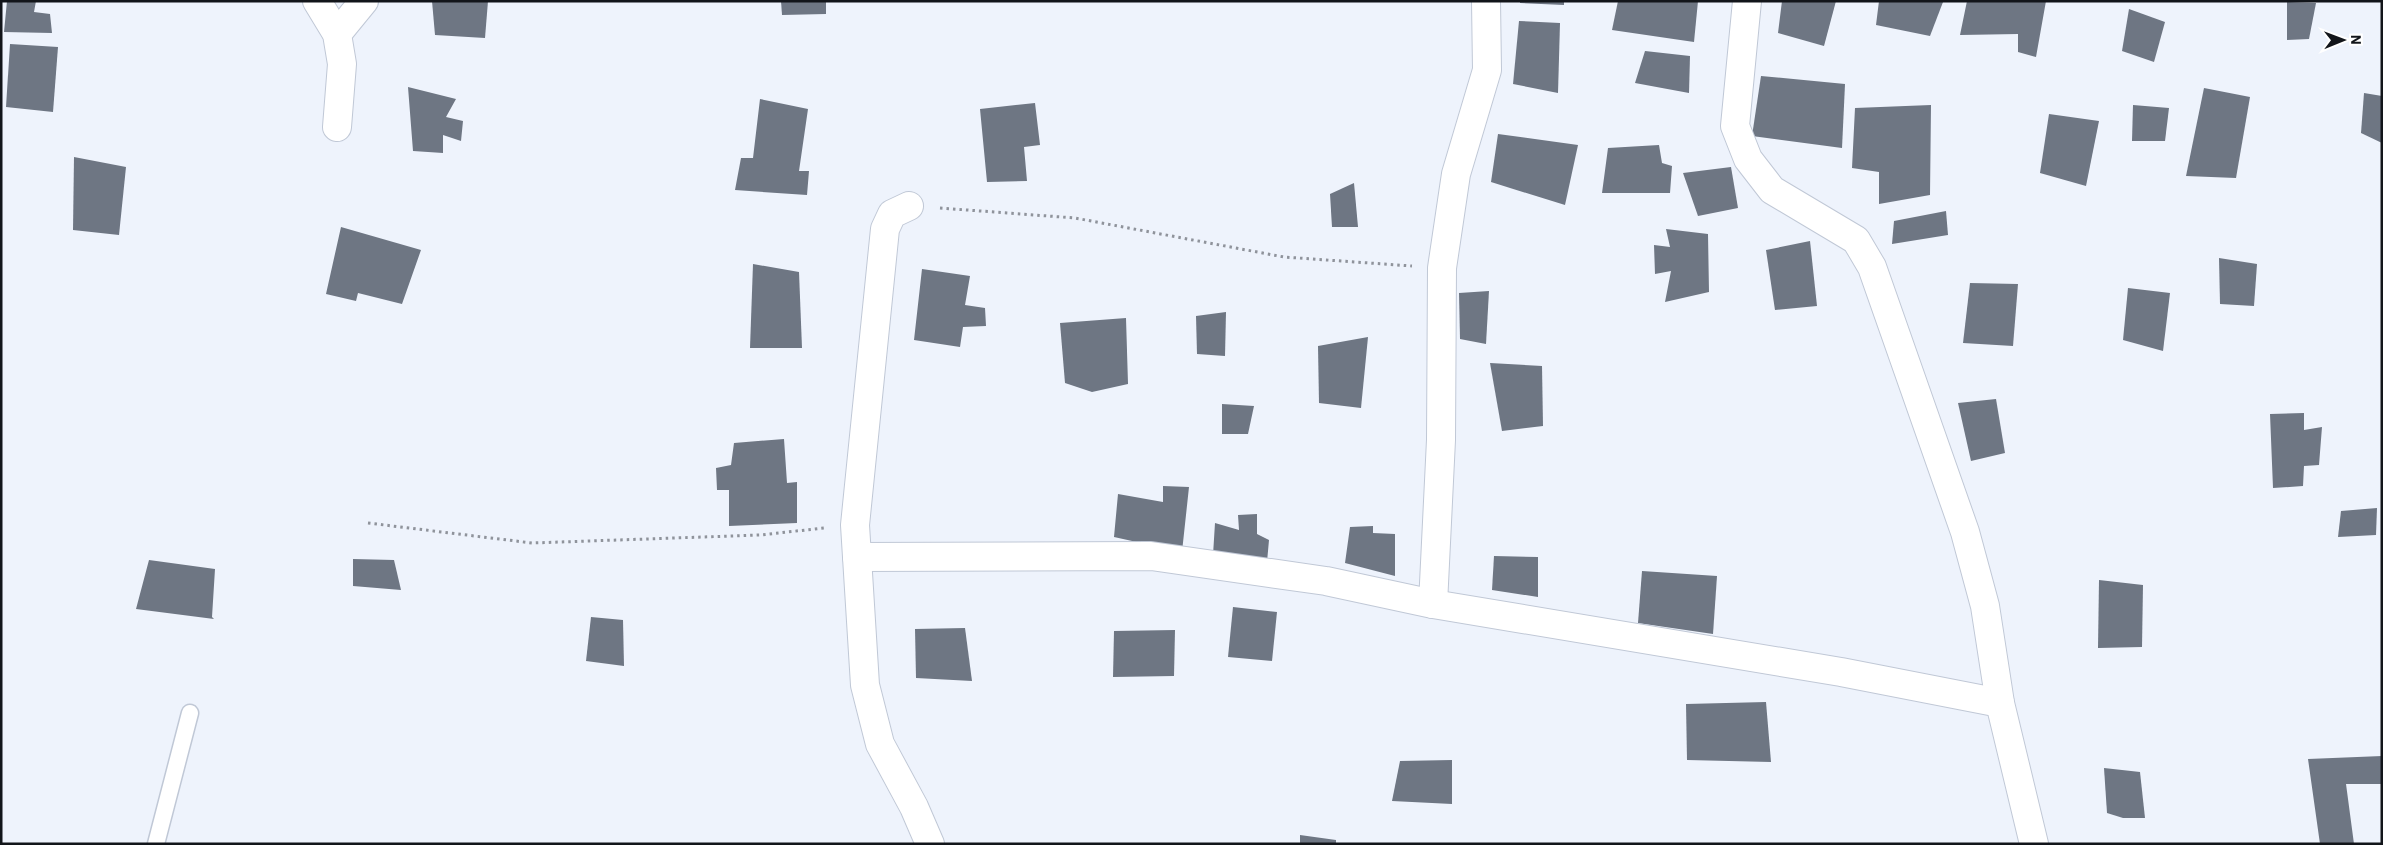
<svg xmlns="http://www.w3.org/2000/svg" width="2383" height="845" font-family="'IBM Plex Sans',sans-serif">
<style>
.building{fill:#6e7683}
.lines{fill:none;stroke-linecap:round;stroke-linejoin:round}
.lane-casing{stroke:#c0c8d6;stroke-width:19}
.street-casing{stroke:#c0c8d6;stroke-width:30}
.path{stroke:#8f939b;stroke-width:3;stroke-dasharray:2.5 4;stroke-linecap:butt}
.lane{stroke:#fff;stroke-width:16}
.street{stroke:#fff;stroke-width:28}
</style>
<rect width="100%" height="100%" fill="#eef3fc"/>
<g class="building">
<path d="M7 1H36L34 12 50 14 52 33 4 32Z"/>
<path d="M432 1H488L485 38 435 35Z"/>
<path d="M781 1H826V14L782 15Z"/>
<path d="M1520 1H1564V5L1520 3Z"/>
<path d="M1618 1H1698L1694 42 1612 30Z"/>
<path d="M1782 1H1836L1824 46 1778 33Z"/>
<path d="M1879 1H1941L1943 2 1930 36 1876 25Z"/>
<path d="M1967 1H2046L2036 57 2018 52V34L1960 35Z"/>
<path d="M2287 2 2316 3 2309 39 2287 40Z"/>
<path d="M2129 9 2165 22 2154 62 2122 51Z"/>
<path d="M1519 21 1560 23 1558 93 1513 84Z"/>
<path d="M10 44 58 47 53 112 6 107Z"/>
<path d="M1645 51 1690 56 1689 93 1635 83Z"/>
<path d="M1761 76 1845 84 1842 148 1752 136Z"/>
<path d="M408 87 456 99 446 117 463 121 461 141 443 135V153L413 151Z"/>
<path d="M2204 88 2250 97 2236 178 2186 176Z"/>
<path d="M2364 93 2382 96V143L2361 133Z"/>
<path d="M760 99 808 109 799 171H809L807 195 735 190 741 158H753Z"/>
<path d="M1035 103 1040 145 1024 147 1027 181 987 182 980 109Z"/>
<path d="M1931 105 1930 195 1879 204V172L1852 168 1855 108Z"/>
<path d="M2133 105 2169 108 2165 141H2132Z"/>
<path d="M2049 114 2099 121 2086 186 2040 173Z"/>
<path d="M1498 134 1578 145 1565 205 1491 182Z"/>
<path d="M1659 145 1662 163 1672 166 1670 193H1602L1608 148Z"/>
<path d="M74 157 126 167 119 235 73 230Z"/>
<path d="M1731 167 1738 208 1698 216 1683 173Z"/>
<path d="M1354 183 1358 227H1332L1330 194Z"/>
<path d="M1946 211 1948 235 1892 244 1894 221Z"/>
<path d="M341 227 421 250 402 304 358 293 356 301 326 294Z"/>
<path d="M1666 229 1708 234 1709 292 1665 302 1671 271 1655 274 1654 245 1670 247Z"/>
<path d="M1810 241 1817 306 1775 310 1766 250Z"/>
<path d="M2219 258 2257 264 2254 306 2220 304Z"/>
<path d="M753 264 799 272 802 348H750Z"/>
<path d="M922 269 970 276 965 305 985 308 986 326 963 327 960 347 914 340Z"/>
<path d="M1970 283 2018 284 2013 346 1963 343Z"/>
<path d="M2128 288 2170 293 2163 351 2123 340Z"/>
<path d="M1489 291 1486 344 1460 339 1459 293Z"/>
<path d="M1226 312 1225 356 1197 354 1196 316Z"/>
<path d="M1126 318 1128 384 1092 392 1065 383 1060 323Z"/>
<path d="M1368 337 1361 408 1319 403 1318 346Z"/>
<path d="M1490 363 1542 366 1543 426 1502 431Z"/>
<path d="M1996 399 2005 453 1971 461 1958 403Z"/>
<path d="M1222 404 1254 406 1248 434H1222Z"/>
<path d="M2304 413V430L2322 427 2319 465 2304 466 2303 486 2273 488 2270 414Z"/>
<path d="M784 439 787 483 797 482V523L729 526V490H717L716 468 731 465 734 443Z"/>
<path d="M1163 486 1189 487 1182 552 1114 537 1118 494 1163 502Z"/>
<path d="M2377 508 2376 535 2338 537 2341 511Z"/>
<path d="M1257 514V534L1269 540 1267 562 1213 555 1215 523 1239 530 1238 515Z"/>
<path d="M1373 526V533L1395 534V576L1345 563 1350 527Z"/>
<path d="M1494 556 1538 557V597L1492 590Z"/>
<path d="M353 559 394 560 401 590 353 586Z"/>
<path d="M149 560 215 569 212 617 214 619 136 609Z"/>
<path d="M1642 571 1717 576 1713 634 1638 623Z"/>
<path d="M2099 580 2143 585 2142 647 2098 648Z"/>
<path d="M1233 607 1277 612 1272 661 1228 657Z"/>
<path d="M591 617 623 620 624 666 586 661Z"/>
<path d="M965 628 972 681 916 678 915 629Z"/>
<path d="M1175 630 1174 676 1113 677 1114 631Z"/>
<path d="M1766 702 1771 762 1687 760 1686 704Z"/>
<path d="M2382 756V784H2346L2354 844H2320L2308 759Z"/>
<path d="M1452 760V804L1392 801 1400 761Z"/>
<path d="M2104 768 2140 772 2145 818H2123L2107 813Z"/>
<path d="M1300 835 1336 840V844H1300Z"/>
</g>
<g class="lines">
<defs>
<path id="lane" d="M156 844 190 713"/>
<g id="street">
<path d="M317 1 337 34 342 64 337 127"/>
<path d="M1747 1 1735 126 1748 159 1772 190 1856 240 1872 267 1965 532 1985 606 2000 703 2034 844"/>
<path d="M337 34 364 1"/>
<path d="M909 206 892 214 885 229 855 525 865 685 880 744 914 807 930 844"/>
<path d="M857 557 1151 556 1326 581 1433 604 1841 672 2000 703"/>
<path d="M1433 604 1441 440 1442 268 1456 174 1487 70 1486 1"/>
</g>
</defs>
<use href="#lane" class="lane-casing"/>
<use href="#street" class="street-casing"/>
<g class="path">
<path d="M940 208 1075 218 1284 257 1412 266"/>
<path d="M368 523 532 543 760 535 824 528"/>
</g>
<use href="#lane" class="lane"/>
<use href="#street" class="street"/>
</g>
<rect width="2383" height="845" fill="none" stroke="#12151a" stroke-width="5"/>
<g transform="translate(2343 40) rotate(89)" stroke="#ffffff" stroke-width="4" paint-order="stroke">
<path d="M0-4L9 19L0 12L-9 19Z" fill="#12151a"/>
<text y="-8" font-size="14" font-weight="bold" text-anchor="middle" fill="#12151a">N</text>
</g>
</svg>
